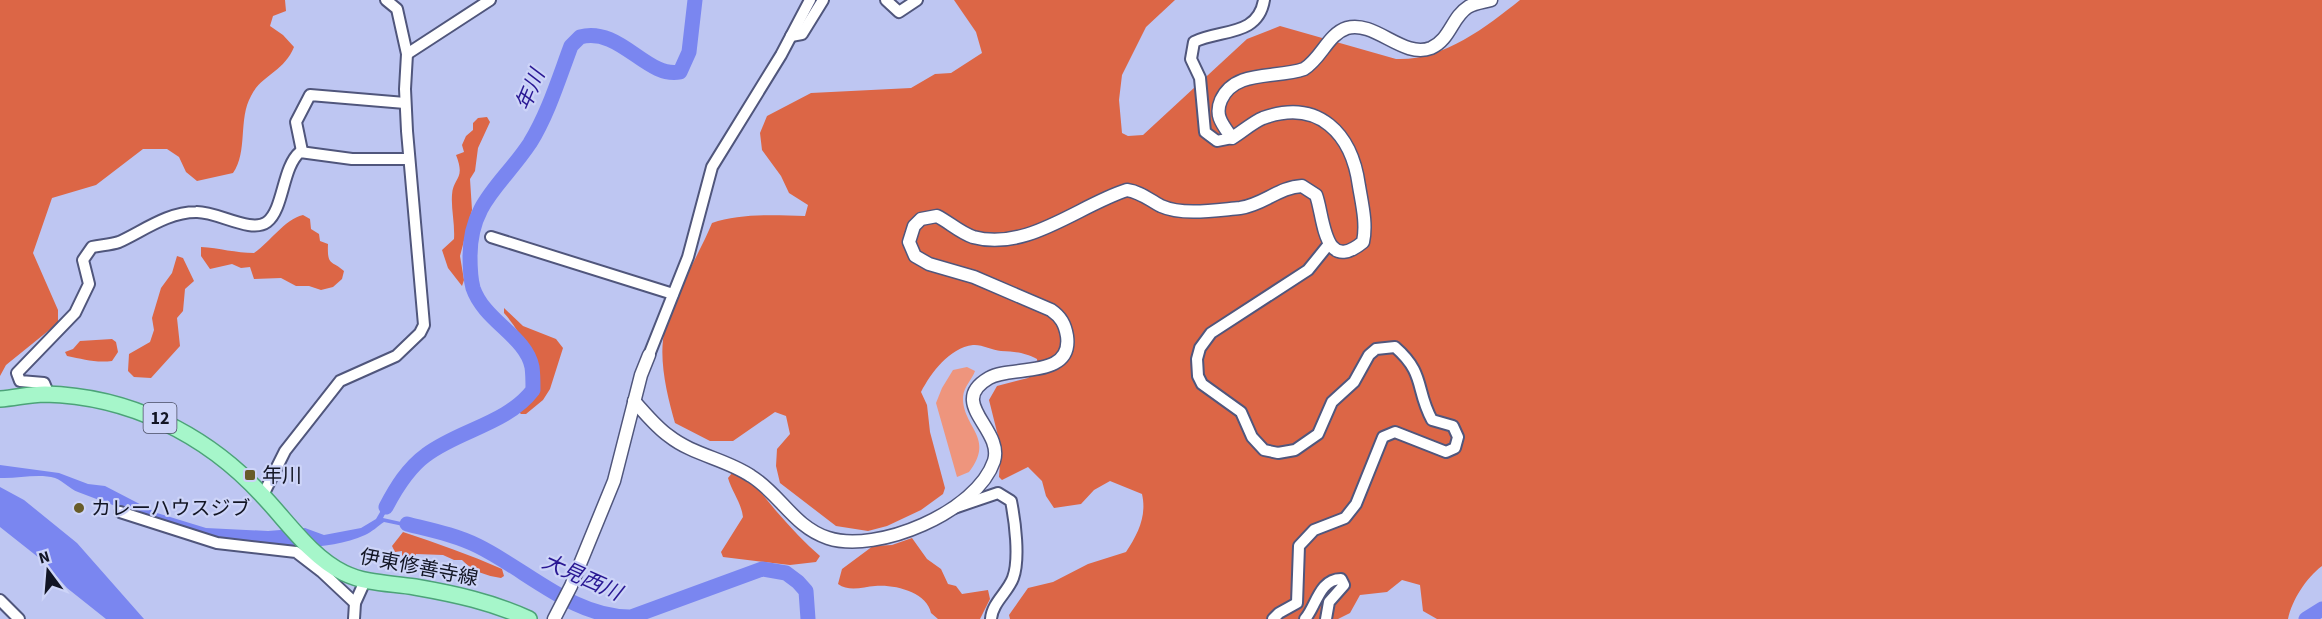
<svg xmlns="http://www.w3.org/2000/svg" width="2322" height="619" font-family="'Source Sans 3','Noto Sans JP',sans-serif">
<style>
.green{fill:#ee957d}
.forest{fill:#dc6646}
.water{fill:#7a86f0}
.lines{fill:none;stroke-linecap:round;stroke-linejoin:round}
.river{stroke:#7a86f0;stroke-width:15}
.minor-casing{stroke:#50567c;stroke-width:14}
.tertiary-casing{stroke:#50567c;stroke-width:15}
.primary-casing{stroke:#4ca378;stroke-width:18}
.minor{stroke:#fff;stroke-width:10}
.tertiary{stroke:#fff;stroke-width:12}
.primary{stroke:#a6f6ca;stroke-width:15}
.poi-dot{fill:#685c29;stroke:#cdd4f8;stroke-width:2}
.labels{text-anchor:middle;stroke-width:4.5;stroke-linejoin:round;paint-order:stroke}
.shield{fill:#cdd4f8;stroke:#4a4e64;stroke-width:1.5}
.shield-label{font-size:18px;font-weight:bold;fill:#121524}
.poi-label{font-size:20px;fill:#121524;stroke:#cdd4f8;text-anchor:start}
.street-label{font-size:20px;fill:#121524;stroke:#cdd4f8}
.water-label{font-size:21px;font-style:italic;fill:#291793;stroke:#cdd4f8}
</style>
<rect width="100%" height="100%" fill="#bec6f2"/>
<path class="green" d="M967 367 975 371C972 380 964 386 963 397 962 427 996 438 969 472L957 477 936 403 942 388 953 370Z"/>
<g class="forest">
<path d="M0 0H285L286 11 273 16 270 26 283 35 294 47C284 72 261 75 251 96 238 119 248 152 233 173L197 181 186 172 179 157 167 149H143L96 185 52 198 33 253 58 310V323L6 365 0 376Z"/>
<path d="M954 0H1175L1146 27 1122 75 1119 100 1122 133 1128 136 1143 135 1247 39 1280 26 1396 59C1442 61 1485 28 1520 0H2322V566C2306 578 2292 600 2288 619H1437L1423 611 1420 585 1402 580 1387 592 1360 595 1350 613 1338 619H1010L1009 615 1028 588 1053 582 1088 564 1126 552C1138 534 1147 516 1142 494L1110 481 1094 490 1081 504 1054 508 1046 496 1042 481 1028 467 1002 480 999 477 1001 448 989 400 997 386 1028 378 1038 368 1037 359C1024 352 1016 352 1001 351 992 350 981 344 973 345 949 348 931 373 921 392L927 405 930 432 945 488 943 494 921 510 887 526 868 531 836 526 780 483 776 466 777 449 790 434 786 416 775 412 733 441H710L675 423C668 399 660 366 663 340 667 305 698 258 712 223 740 213 775 215 805 216L808 205 789 193 781 176 762 150 760 133 767 116 811 93 911 88 935 74 951 73 982 53 976 32Z"/>
<path d="M487 117 490 122 478 148 475 171 470 179 472 210 460 256 464 280 462 286 448 268 442 250 454 239C455 224 451 209 452 195 453 177 466 180 456 155L464 152 462 145 466 136 473 130V123L478 118Z"/>
<path d="M303 215 310 219 311 229 319 234 320 241 328 244C327 267 332 260 344 271L342 279 333 287 321 290 309 286H296L281 278 254 279 250 267 241 268 232 264 210 269 201 256V247C219 248 236 253 254 253 271 241 284 220 303 215Z"/>
<path d="M177 256 183 258 194 281 185 289 183 311 177 318 180 346 151 378 134 377 128 371 129 354 150 342 154 330 152 318 161 288 172 273Z"/>
<path d="M504 308 523 326 556 339 563 348 550 389 543 400 526 414H521L518 411C545 392 543 376 528 349 521 336 514 324 504 313Z"/>
<path d="M112 339 116 342 118 352 112 361C95 363 83 359 67 356L65 352 73 349 80 341Z"/>
<path d="M732 473C754 479 763 496 777 512 791 528 805 543 820 556L816 562 790 565 723 557 721 552 743 517C741 502 732 492 728 478Z"/>
<path d="M403 532C437 543 470 555 502 569L504 576 501 578C487 576 472 571 462 560H454L443 555 416 554 414 562 402 564V551L395 552 392 546Z"/>
<path d="M912 538 927 559 941 569 948 584 956 586 962 594 988 590 990 599 980 619H938L931 613C927 592 894 584 875 586 863 587 849 592 838 584L842 569 873 546 892 545Z"/>
</g>
<g class="water">
<path d="M0 465 59 473 88 484 105 486 157 513 206 528 268 531 305 528 324 535 361 528 376 519 394 488 397 490 383 518 428 528 427 531 384 522C378 526 372 532 365 535 287 570 154 521 78 492 70 489 63 481 55 478 38 473 17 479 0 478Z"/>
<path d="M0 487 24 500 77 543 144 619H106L67 588 43 561 0 527Z"/>
</g>
<g class="lines">
<g class="river">
<path d="M386 507C396 488 408 468 426 455 459 430 507 424 533 390 533 382 533 374 532 367 526 336 484 321 473 288 470 277 470 267 470 256 470 202 503 184 530 143 548 114 559 78 571 46L580 37C620 26 647 79 680 72L689 52 695 0"/>
<path d="M407 524C431 530 456 535 478 546 527 570 574 618 631 617L762 569 786 573 798 582 806 591 808 619"/>
<path d="M2306 619 2322 609"/>
</g>
<defs>
<g id="minor">
<path d="M886 0 899 12 917 0"/>
<path d="M791 36 802 34 823 0"/>
<path d="M407 54 490 0"/>
<path d="M1232 138 1217 141 1205 132 1200 78 1191 59 1194 42C1220 29 1258 37 1264 0"/>
<path d="M302 151 296 122 310 95 405 103"/>
<path d="M491 237 673 294"/>
<path d="M649 355 688 257 712 167 781 55 810 0"/>
<path d="M49 395 44 383 20 381 17 373 75 313 89 284 83 260 92 247C101 245 110 245 119 242 143 231 168 212 196 212 217 211 251 234 267 222 284 209 282 167 300 152L352 159H409"/>
<path d="M263 495 285 451 340 381 396 356 420 333 424 325 407 131 405 89 407 54 397 9 386 0"/>
<path d="M954 508 998 493 1011 501C1015 521 1020 559 1013 578 1008 592 992 603 991 619"/>
<path d="M120 512 217 543 296 552 322 572 355 603"/>
<path d="M0 600 19 619"/>
<path d="M354 619 355 603 365 581"/>
<path d="M1273 619 1279 613 1297 603 1299 546 1314 530 1345 518 1356 504 1383 437 1395 432 1446 452 1455 448 1458 437 1453 426 1432 420C1415 389 1426 374 1395 347L1376 349 1369 355 1354 382 1332 402 1318 434 1295 450 1278 453 1264 450 1252 437 1241 412 1202 384 1198 376 1197 359 1200 348 1211 333 1308 270 1329 244"/>
<path d="M1305 619C1316 607 1319 579 1341 579L1344 585 1329 602 1326 619"/>
</g>
<g id="tertiary">
<path d="M634 401C645 413 656 427 669 436 693 455 726 459 751 476 780 494 794 527 828 538 877 554 977 512 994 461 1004 429 946 403 989 378 1012 365 1073 379 1067 336 1065 324 1061 317 1051 310L974 277 929 264 915 256 909 242 914 226 921 219 937 216C949 222 959 232 973 237 1027 252 1079 205 1127 190 1141 192 1149 200 1161 206 1183 216 1217 210 1240 208 1263 205 1279 187 1302 186L1316 195C1324 216 1323 275 1363 242 1367 224 1362 204 1359 186 1352 134 1319 98 1263 118 1253 122 1242 132 1232 138 1223 125 1214 116 1221 100 1235 69 1276 79 1304 69 1321 59 1328 34 1347 28 1375 20 1403 59 1431 48 1450 40 1452 17 1468 7 1474 3 1484 2 1491 0"/>
<path d="M554 619 571 586 614 481 641 375 649 355"/>
</g>
<path id="primary" d="M0 399C15 398 30 394 45 394 129 396 206 434 262 495 287 521 311 557 344 573 367 584 391 583 415 587 455 594 492 602 529 619"/>
</defs>
<use href="#minor" class="minor-casing"/>
<use href="#tertiary" class="tertiary-casing"/>
<use href="#primary" class="primary-casing"/>
<use href="#minor" class="minor"/>
<use href="#tertiary" class="tertiary"/>
<use href="#primary" class="primary"/>
</g>
<g class="poi-dot">
<rect x="244" y="469" width="12" height="12" rx="3"/>
<circle cx="79" cy="508" r="6"/>
</g>
<g class="labels">
<rect class="shield" x="143.5" y="403" width="33" height="30" rx="4.5"/>
<g class="shield-label">
<text x="160" y="424">12</text>
</g>
<g class="poi-label">
<text x="262" y="482">年川</text>
<text x="91" y="515">カレーハウスジブ</text>
</g>
<g class="street-label">
<text transform="translate(419 567) rotate(11)" y="7">伊東修善寺線</text>
</g>
<g class="water-label">
<text transform="translate(530 90) rotate(-67)" y="7">年川</text>
<text transform="translate(582 577) rotate(24)" y="7">大見西川</text>
</g>
</g>
<g transform="translate(48 571) rotate(344)" stroke="#cdd4f8" stroke-width="4.5" paint-order="stroke">
<path d="M0-4.5L10 22L0 15L-10 22Z" fill="#121524"/>
<text y="-9" font-size="16" font-weight="bold" text-anchor="middle" fill="#121524">N</text>
</g>
</svg>
